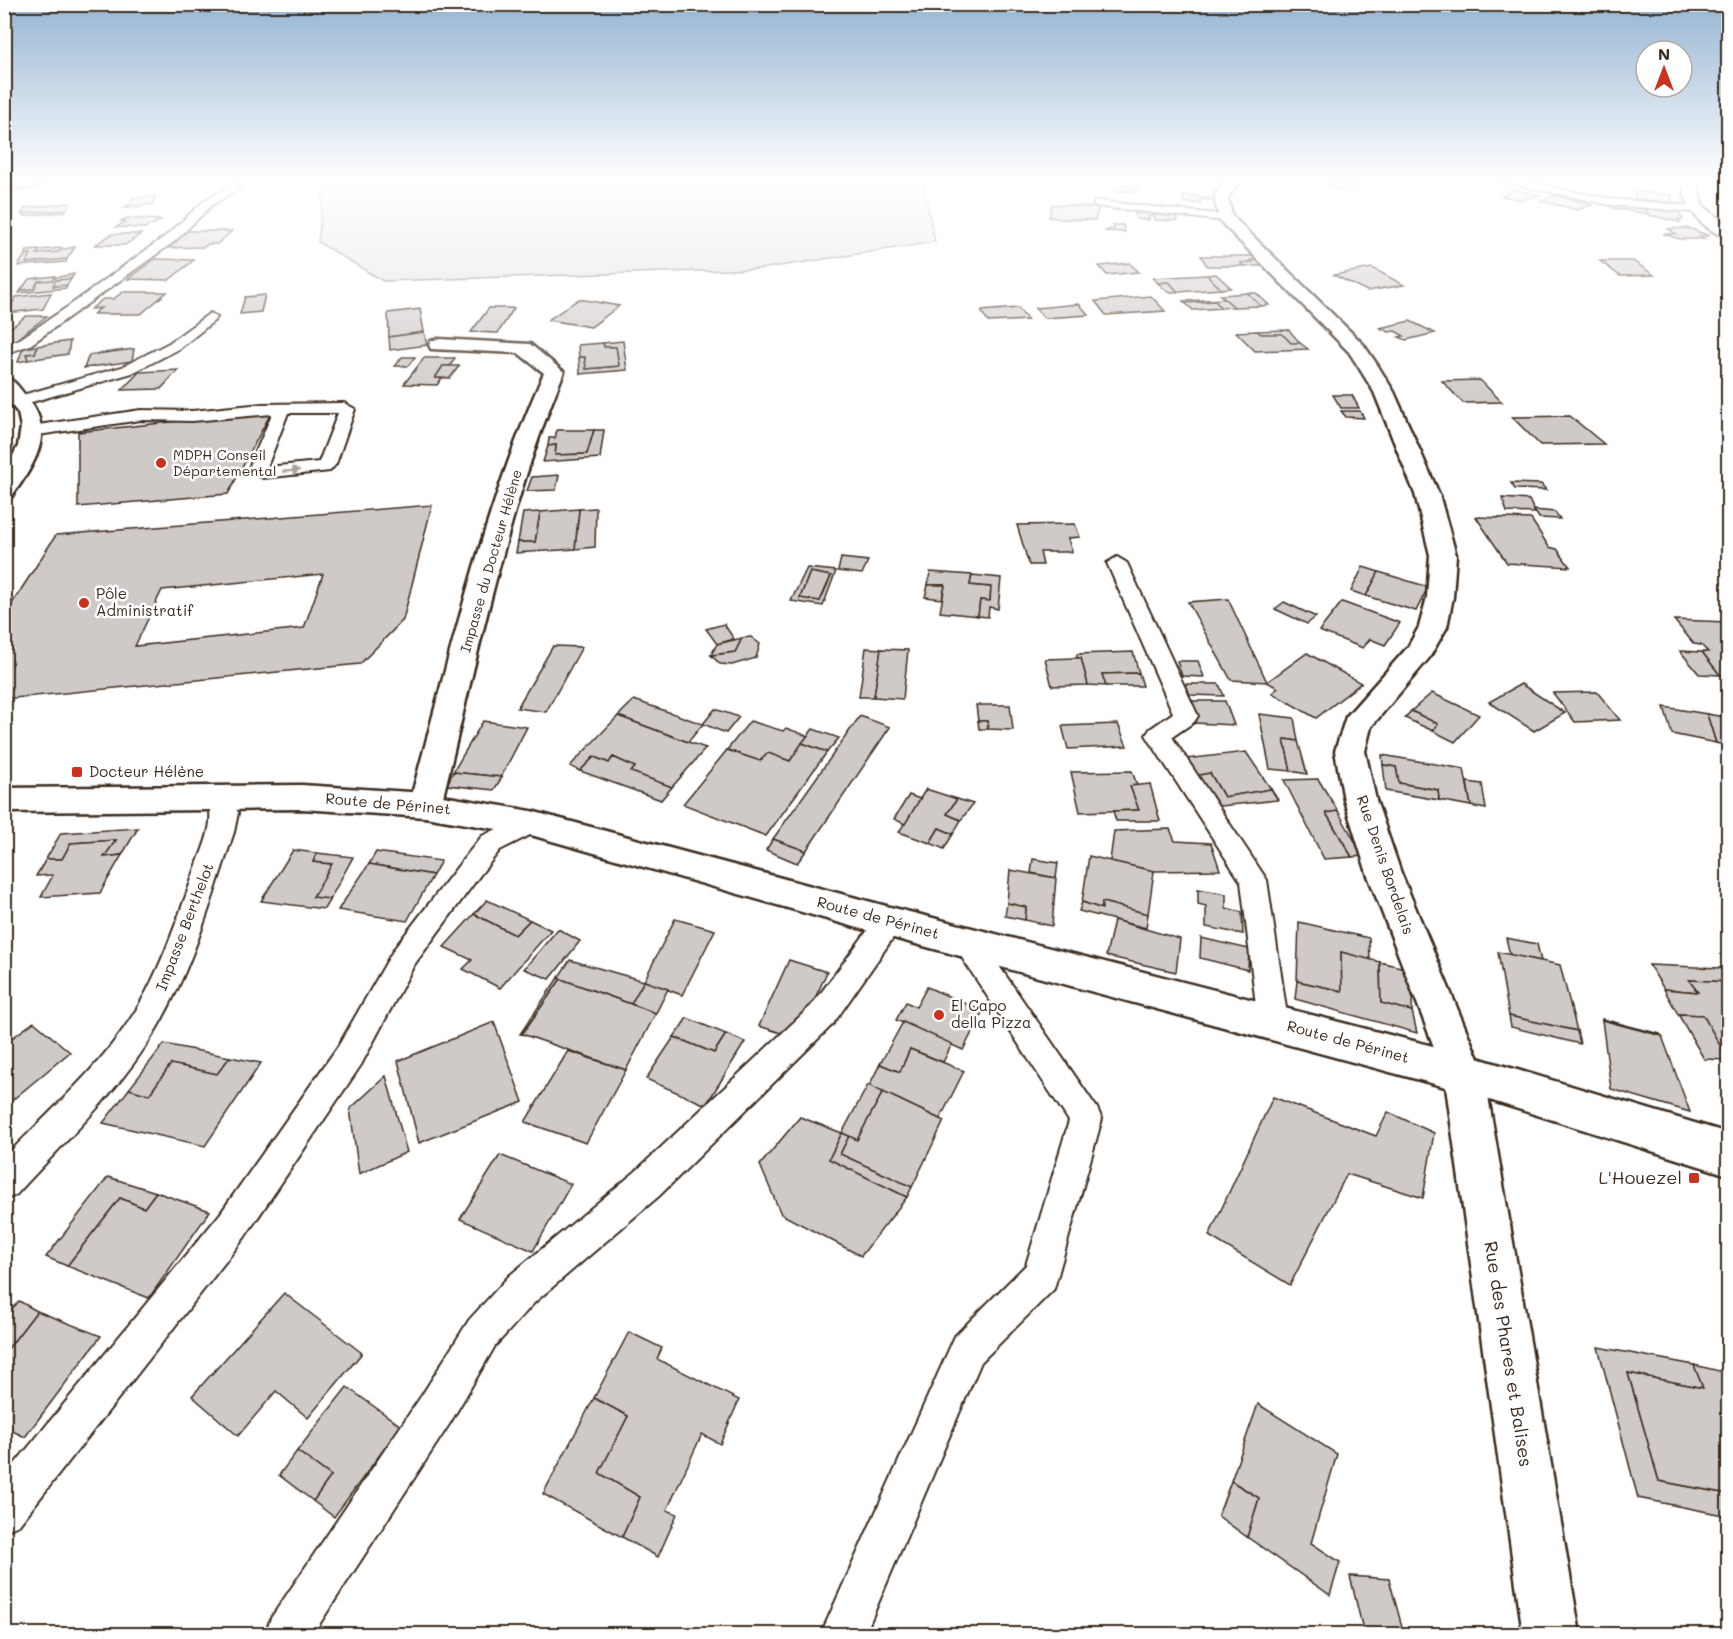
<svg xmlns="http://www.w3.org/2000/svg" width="1733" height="1639" font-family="Mali,sans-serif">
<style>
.green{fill:#e2e0de;stroke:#8e857e;stroke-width:1.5}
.building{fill:#cfcac7;stroke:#3b2a1e;stroke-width:1.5;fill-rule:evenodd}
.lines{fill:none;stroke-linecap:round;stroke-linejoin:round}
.service-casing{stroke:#3b2a1e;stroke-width:4}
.minor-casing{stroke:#3b2a1e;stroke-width:5}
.secondary-casing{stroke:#3b2a1e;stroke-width:5}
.service{fill:#fff;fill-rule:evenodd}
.minor{fill:#fff;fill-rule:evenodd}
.secondary{fill:#fff;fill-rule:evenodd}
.oneway{fill:#a79f9a}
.poi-dot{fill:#c8321e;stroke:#fff;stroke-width:2}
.labels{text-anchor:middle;stroke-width:5;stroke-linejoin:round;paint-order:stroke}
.far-poi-label{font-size:14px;fill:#3b2a1e;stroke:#fff;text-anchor:start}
.far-street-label{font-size:14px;fill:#3b2a1e;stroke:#fff}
.poi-label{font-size:15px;fill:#3b2a1e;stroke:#fff;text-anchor:start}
.street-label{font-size:15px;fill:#3b2a1e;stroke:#fff}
.near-poi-label{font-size:18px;fill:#3b2a1e;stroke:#fff;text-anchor:end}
.near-street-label{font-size:18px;fill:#3b2a1e;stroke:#fff}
</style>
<rect width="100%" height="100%" fill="#fff"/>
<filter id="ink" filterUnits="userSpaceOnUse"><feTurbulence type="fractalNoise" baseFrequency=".0167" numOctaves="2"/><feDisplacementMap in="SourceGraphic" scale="12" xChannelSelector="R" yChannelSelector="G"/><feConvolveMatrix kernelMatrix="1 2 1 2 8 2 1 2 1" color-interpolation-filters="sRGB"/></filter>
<g filter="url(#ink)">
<path class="green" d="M325 180H939L923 185 935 242 760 269 383 281 318 242Z"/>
<g class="building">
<path d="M16 180H44L29 188 4 186Z"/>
<path d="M44 180H49L30 190 4 189V186L29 188Z"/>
<path d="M1339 181 1357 186 1342 190 1324 185Z"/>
<path d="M1119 185 1139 188 1135 192 1114 190Z"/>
<path d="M1514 189 1539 195 1521 200 1502 196Z"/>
<path d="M1634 191 1671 195 1673 203 1635 199Z"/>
<path d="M1183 195 1208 197 1210 200 1200 199V204L1183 202Z"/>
<path d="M1555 195 1592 205 1577 210 1541 201Z"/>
<path d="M155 196 153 204 122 208 131 204 132 198Z"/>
<path d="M70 203 66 210 21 214 25 208Z"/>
<path d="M1052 204 1099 208 1095 220 1060 219 1049 217Z"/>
<path d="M1611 205 1644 207 1648 214 1612 208Z"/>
<path d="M1644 207 1678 211 1683 220 1678 219 1680 222 1649 215Z"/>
<path d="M66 210 64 212 24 216 26 213Z"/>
<path d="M1135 213H1153L1154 216H1149V220L1136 219Z"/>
<path d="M1154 215 1176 216 1178 221 1155 220Z"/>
<path d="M127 218 162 220 145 228 116 227 127 221H120Z"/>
<path d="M1113 225H1123L1125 232 1104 231 1114 229Z"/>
<path d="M1688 228 1710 236H1700L1705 239H1680L1663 234H1676L1668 229Z"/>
<path d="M184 231H232L217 244H208L204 247 163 248Z"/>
<path d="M112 234H141L125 245H95Z"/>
<path d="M75 247 67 259 26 263 31 254 25 255 27 251 40 250 37 254Z"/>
<path d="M62 248 59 252 37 254 40 250Z"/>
<path d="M31 254 26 263 67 259 66 262 18 266 25 255Z"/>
<path d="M1201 256H1255L1259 260 1241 263 1243 266H1207Z"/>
<path d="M155 259 194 260 169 280 128 279Z"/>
<path d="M1251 260H1259L1266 266H1243L1241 263 1253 262Z"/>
<path d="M1600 261H1633L1654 275 1620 276Z"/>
<path d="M1129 263 1139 272 1107 275 1099 266Z"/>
<path d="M1372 268 1404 285 1367 291 1334 275Z"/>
<path d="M74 274 71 279 56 280 53 286 67 285 66 288 19 293 21 290 34 289 38 281Z"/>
<path d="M1216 274 1231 288 1221 289 1207 275Z"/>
<path d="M1207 275 1221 289 1178 292 1169 282 1158 283 1153 278Z"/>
<path d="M55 276 53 280 38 281 34 289 21 290 29 279Z"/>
<path d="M71 279 67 285 53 286 56 280Z"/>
<path d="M1169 282 1178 292H1168L1158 283Z"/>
<path d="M123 292H167L141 314H93L101 308 91 309 103 299H113Z"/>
<path d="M51 293 43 309 6 313 16 297Z"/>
<path d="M1247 293H1256L1269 305 1261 306Z"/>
<path d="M1247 293 1261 306 1234 307 1220 295Z"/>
<path d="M265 295 261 312 240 314 245 297Z"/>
<path d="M1151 296 1165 311 1106 315 1095 301Z"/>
<path d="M579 299 619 306 591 327 548 320Z"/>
<path d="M1225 299 1234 307 1221 308 1215 301 1185 303 1183 301Z"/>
<path d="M1215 301 1221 308 1193 310 1185 303Z"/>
<path d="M1079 304 1089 315 1044 318 1035 308Z"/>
<path d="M489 308H514L498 333 471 332Z"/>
<path d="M1018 308 1028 320 988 322 981 311Z"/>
<path d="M420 309 424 332 389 337 388 313Z"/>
<path d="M26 316H47L14 341H4V333Z"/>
<path d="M1410 321 1435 333 1406 340 1399 337 1404 336 1395 331 1389 332 1380 328Z"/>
<path d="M1289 330 1300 343H1291L1282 334H1261L1257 331Z"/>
<path d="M1257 331 1261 334H1282L1291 343H1300L1308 349 1255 351 1236 332Z"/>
<path d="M424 332 427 345 390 350 389 337Z"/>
<path d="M70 341 68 354 28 360 26 354 35 353 37 346Z"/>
<path d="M623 341 627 370 580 374 579 357H585L586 369 619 366 616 347H604L603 343Z"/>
<path d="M603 343 604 347H616L619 366 586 369 585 357H579L578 345Z"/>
<path d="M37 346 35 353 26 354 28 360 18 362 23 348Z"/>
<path d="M134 349 132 361 84 368 89 355Z"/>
<path d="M402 357H415L408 366H395Z"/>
<path d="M424 358H455L450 366H443L435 378H442L437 385 404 384Z"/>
<path d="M443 366H459L450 378H435Z"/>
<path d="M178 370 161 389 122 390 139 372Z"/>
<path d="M1480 380 1502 402 1463 403 1442 381Z"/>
<path d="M1333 395H1352L1359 408H1341Z"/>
<path d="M272 411 228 494 78 507V432Z"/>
<path d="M1341 411H1360L1364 418 1346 417Z"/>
<path d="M1570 416 1604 444 1540 445 1512 417Z"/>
<path d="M557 430H594L587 454 555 455 556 445 548 446 549 438H555Z"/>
<path d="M594 430H604L600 458 543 462 548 446 556 445 555 455 587 454Z"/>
<path d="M559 475 556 490 527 491 532 477Z"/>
<path d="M1511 483 1541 484 1546 490 1515 489Z"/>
<path d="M1502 498 1529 500 1535 513 1507 512Z"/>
<path d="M432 505 403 620 360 664 4 699V616L56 535ZM323 574 304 628 135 646 162 590Z"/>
<path d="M596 508 595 547 575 549 579 509Z"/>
<path d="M579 509 575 549 516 553 518 542H535L540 512Z"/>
<path d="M1534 510 1555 512 1560 519 1539 518Z"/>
<path d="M540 512 535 542H518L523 513Z"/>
<path d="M1476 517 1531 519 1549 547 1557 549 1570 567 1507 563Z"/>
<path d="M1075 524 1080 537 1068 538 1072 552H1040L1043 565H1029L1017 525Z"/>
<path d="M841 558 868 561 862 574 838 571Z"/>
<path d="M1363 567 1379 572 1366 596 1351 591Z"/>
<path d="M807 568 836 571 823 606 791 601ZM810 572 831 576 820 601 800 598Z"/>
<path d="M810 572 831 576 820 601 800 598Z"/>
<path d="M930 572 972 575 970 585 991 587 990 601 980 600 978 616 940 612 945 585H928Z"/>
<path d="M1379 572 1428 587 1416 611 1366 596Z"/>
<path d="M972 575 1001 578 998 609 989 607 988 617 978 616 980 600 990 601 991 587 970 585Z"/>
<path d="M928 585H945L942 599 925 597Z"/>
<path d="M1228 599 1267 682 1231 680 1188 602Z"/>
<path d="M1284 602 1316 617 1307 624 1275 609Z"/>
<path d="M1342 602 1400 623 1385 645 1370 639 1363 648 1319 631Z"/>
<path d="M1674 620 1728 622V675H1720L1702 652H1708L1701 645 1694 644Z"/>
<path d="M724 624 734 639 717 644 706 629Z"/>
<path d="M751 637 760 644 756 658 732 665 720 664 711 655 735 652 742 638Z"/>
<path d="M742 638 735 652 711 655 717 644Z"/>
<path d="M553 646 582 647 546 712 517 708Z"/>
<path d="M866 648 881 649 874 697H859Z"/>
<path d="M881 649 908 650 903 699 874 697Z"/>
<path d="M1680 651 1702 652 1720 675 1699 674Z"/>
<path d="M1133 652 1139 673 1102 674 1106 686 1088 685 1081 658H1077V654Z"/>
<path d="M1307 653 1361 683 1316 718 1272 693 1278 688 1267 682Z"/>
<path d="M1077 658H1081L1088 685 1052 686 1045 659Z"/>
<path d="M1177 661H1198L1204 677 1182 676Z"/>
<path d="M1139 673 1143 686H1106L1102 674Z"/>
<path d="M1186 684H1219L1224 696 1190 695Z"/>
<path d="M1521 684 1565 713 1534 731 1489 702Z"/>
<path d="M1597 692 1620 720 1575 722 1553 693Z"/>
<path d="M1432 693 1479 715 1455 742 1433 731 1438 724 1411 711Z"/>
<path d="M634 700 703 724 688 742 618 716Z"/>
<path d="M1186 701H1225L1234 725 1194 723Z"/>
<path d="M976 705H1010L1013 730 988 729 987 721H978Z"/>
<path d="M1664 707 1707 714 1716 743 1672 734Z"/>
<path d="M715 709 739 717 726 733 703 724Z"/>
<path d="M1411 711 1438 724 1433 731 1405 718Z"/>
<path d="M1259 714 1294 718 1298 741 1284 739 1291 771 1270 769Z"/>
<path d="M1707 714 1724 717 1728 728V746L1716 743Z"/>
<path d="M618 716 688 742 706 748 672 787 631 772 635 767 613 757 609 763 594 757 580 771 570 766Z"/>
<path d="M860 716 890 727 806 851 773 839Z"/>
<path d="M483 721 527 727 501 777 453 772Z"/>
<path d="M750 721 783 731 786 728 808 736 790 761 768 753 760 761 727 750Z"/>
<path d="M978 721H987L988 729H979Z"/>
<path d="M1118 724 1127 746 1068 749 1062 726Z"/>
<path d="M813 729 839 738 827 752 802 743Z"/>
<path d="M1284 739 1298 741 1307 774 1291 771Z"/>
<path d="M802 743 827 752 766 836 683 804 727 750 760 761 768 753 790 761Z"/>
<path d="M1246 752 1271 789 1224 797 1210 773 1194 776 1185 759Z"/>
<path d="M1382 755 1464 769 1471 806 1439 800 1438 790 1399 783 1396 767 1383 765Z"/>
<path d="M594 757 609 763 613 757 635 767 631 772 672 787 661 800 580 771Z"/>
<path d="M1383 765 1396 767 1399 783 1438 790 1439 800 1386 791Z"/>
<path d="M1132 771 1137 785 1130 786 1139 810 1080 812 1071 772Z"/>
<path d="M453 772 501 777H502L494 790 447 785Z"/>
<path d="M1210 773 1224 797 1271 789 1278 800 1211 807 1194 776Z"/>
<path d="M1318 779 1338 811 1326 813 1352 857 1324 859 1284 780Z"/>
<path d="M1467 782 1482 784 1486 809 1471 806Z"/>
<path d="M1150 784 1160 821H1116L1113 811 1139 810 1130 786Z"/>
<path d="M926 789 957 799 947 814 961 820 953 834 939 828 930 843 899 832Z"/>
<path d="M909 795 920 799 905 824 894 819Z"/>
<path d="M957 799 973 804 961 820 947 814Z"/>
<path d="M1338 811 1363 856 1352 857 1326 813Z"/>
<path d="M138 828 122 855 104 857 116 840 71 843 62 859H46L61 833Z"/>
<path d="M939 828 953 834 944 849 930 843Z"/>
<path d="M1170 829 1175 841 1211 843 1220 870 1154 871 1110 861 1114 831Z"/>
<path d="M773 839 806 851 797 863 766 850Z"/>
<path d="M116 840 104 857 122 855 100 893 41 897 53 875 36 876 46 859H62L71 843Z"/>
<path d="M293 850 317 853 313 862 332 864 313 897 330 899 324 909 261 901Z"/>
<path d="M376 852 441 861 433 875 369 864Z"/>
<path d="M317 853 353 857 330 899 313 897 332 864 313 862Z"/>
<path d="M1089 856 1154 871 1148 914 1102 902V909L1082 902Z"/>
<path d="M1033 859 1058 863 1056 878 1031 873Z"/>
<path d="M369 864 433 875 407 921 338 910Z"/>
<path d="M1010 870 1056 878 1052 926 1025 920 1026 907 1007 903Z"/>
<path d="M1198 889 1226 894V908L1242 912 1243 934 1206 927V906L1198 904Z"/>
<path d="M487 900 530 920 515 935 474 914Z"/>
<path d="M1082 902 1102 909V902L1148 914 1146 928 1079 911Z"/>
<path d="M1007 903 1026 907 1025 920 1005 916Z"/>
<path d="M474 914 515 935 530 920 551 930 500 988 463 969 472 960 444 947Z"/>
<path d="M675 919 715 930 682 995 644 981Z"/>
<path d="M1114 920 1180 939 1176 972 1106 956Z"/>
<path d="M1299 922 1369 938 1370 960 1341 952 1342 991 1297 981Z"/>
<path d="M558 929 580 941 550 979 524 969Z"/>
<path d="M1201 938 1249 949 1248 970 1200 958Z"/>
<path d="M1506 938 1537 944 1541 961 1510 955Z"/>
<path d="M1341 952 1380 962 1381 1003 1412 1011 1417 1033 1295 999 1297 981 1342 991Z"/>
<path d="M1498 952 1560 965 1577 1031 1509 1016Z"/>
<path d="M570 960 644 981 631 1004 558 978Z"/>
<path d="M789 960 827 972 797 1038 759 1026Z"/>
<path d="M1380 962 1413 970 1412 1011 1381 1003Z"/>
<path d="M1649 965 1720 968 1728 982 1689 980 1698 992 1664 989Z"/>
<path d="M558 978 561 979 522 1034H520Z"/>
<path d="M561 979 656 1013 626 1070 522 1034Z"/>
<path d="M1689 980 1728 982V1060L1703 1015 1678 1014 1664 989 1698 992Z"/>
<path d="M644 981 668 989 656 1013 631 1004Z"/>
<path d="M927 987 983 1011 963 1050 896 1020 906 1002 916 1007Z"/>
<path d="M1678 1014 1703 1015 1728 1060 1704 1059Z"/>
<path d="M1509 1016 1577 1031 1580 1044 1511 1027Z"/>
<path d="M687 1018 726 1034 714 1053 674 1037Z"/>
<path d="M1602 1019 1660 1034 1662 1036 1602 1020Z"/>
<path d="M1602 1020 1662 1036 1690 1112 1611 1089Z"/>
<path d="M34 1022 70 1052 4 1107V1044Z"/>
<path d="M494 1022 523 1102 419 1143 398 1061Z"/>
<path d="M903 1022 952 1044 943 1062 910 1049 900 1072 880 1064Z"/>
<path d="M726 1034 745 1042 706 1105 646 1079 674 1037 714 1053Z"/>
<path d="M164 1044 230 1057 217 1074 171 1064 149 1095 129 1089Z"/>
<path d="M910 1049 964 1071 940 1119 869 1086 880 1064 900 1072Z"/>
<path d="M568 1051 626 1070 586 1143 525 1122Z"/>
<path d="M230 1057 261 1063 205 1146 103 1123 129 1089 149 1095 171 1064 217 1074Z"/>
<path d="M386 1076 407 1152 359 1174 350 1109Z"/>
<path d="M868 1085 883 1092 857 1140 842 1133Z"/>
<path d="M883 1092 944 1121 912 1187 840 1154 849 1136 857 1140Z"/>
<path d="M1273 1097 1376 1136 1388 1112 1434 1133 1423 1198 1347 1174 1290 1285 1209 1236Z"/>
<path d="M800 1117 842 1133 829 1159 907 1197 861 1256 781 1214 760 1165Z"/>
<path d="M842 1133 849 1136 840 1154 912 1187 907 1197 829 1159Z"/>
<path d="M500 1155 571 1184 533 1251 460 1219Z"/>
<path d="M108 1177 156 1192 144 1208 120 1198 67 1266 46 1257Z"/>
<path d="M156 1192 210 1211 149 1298 67 1266 120 1198 144 1208Z"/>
<path d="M284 1293 362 1353 308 1418 276 1391 238 1436 192 1396Z"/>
<path d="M19 1301 37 1311 4 1354V1318Z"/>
<path d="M37 1311 101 1336 25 1437 4 1427V1354Z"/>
<path d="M629 1332 662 1348 657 1359 739 1400 720 1444 702 1434 667 1510 677 1514 658 1557 622 1537 640 1497 599 1473 628 1416 594 1398Z"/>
<path d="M1598 1347 1694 1365 1703 1388 1628 1373 1659 1481 1728 1494V1516L1638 1498Z"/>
<path d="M1694 1365 1728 1373V1494L1659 1481 1628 1373 1703 1388Z"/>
<path d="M347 1387 401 1426 334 1517 313 1501 331 1476 297 1451Z"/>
<path d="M594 1398 628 1416 599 1473 640 1497 622 1537 543 1494Z"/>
<path d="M1258 1404 1337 1454 1311 1543 1340 1562 1330 1595 1247 1537 1259 1498 1231 1481Z"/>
<path d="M297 1451 331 1476 313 1501 279 1475Z"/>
<path d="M1231 1481 1259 1498 1247 1537 1218 1516Z"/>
<path d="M1350 1576 1389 1579 1404 1634H1364Z"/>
</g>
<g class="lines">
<defs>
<g id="service">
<path d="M1495 180H1518L1610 199 1695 206 1701 209 1695 212 1610 205Z"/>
<path d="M234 184 239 187 238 189 212 205 175 241 30 345 4 354V345L20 339 66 308 167 235 204 201Z"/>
<path d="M1098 201 1225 215 1231 218 1225 221 1094 206V202Z"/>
<path d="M210 313 217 317 215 320 179 349 132 373 18 406 10 401 12 398 122 367 169 343Z"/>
<path d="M344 403 355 409 336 464 330 471 263 478 248 470 272 414 192 421 141 420 31 436 23 431 31 426 141 410 192 411 262 404ZM288 413H338L319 462 267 467Z"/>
<path d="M1117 557 1127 563 1198 716 1194 722 1172 737 1267 880 1288 1022 1284 1031 1273 1035 1262 1031 1258 1022 1241 882 1146 735 1150 729 1173 713 1107 563Z"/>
<path d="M219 788 228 791 238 813 234 832C212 898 193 967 157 1028 120 1091 65 1141 16 1195L4 1200V1158C51 1110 103 1065 138 1007 162 966 177 920 193 876 202 848 217 825 207 797L210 791Z"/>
<path d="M531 813 540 816 544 823 540 830 500 850 480 875 414 965 361 1065 244 1238 19 1525 4 1531V1477L220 1214 339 1045 394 949 462 861 482 836Z"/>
<path d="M890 911 900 914 904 922 833 1024 659 1196 535 1302 495 1346 450 1423 313 1634H265L271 1618 422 1395 469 1320 509 1276 635 1172 811 1006 880 914Z"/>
<path d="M967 930 977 934 1097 1108 1102 1119 1054 1289 981 1362 865 1634H821L955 1336 1026 1265 1069 1121 957 950 953 942 957 934Z"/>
</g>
<g id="minor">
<path d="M1225 180H1241L1228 197 1232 216 1363 344 1378 366 1394 392 1439 494 1456 555 1453 597 1447 627 1429 658 1371 727 1365 751 1376 800 1401 873 1484 1073 1580 1634H1523L1444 1073 1367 873 1344 800 1335 751 1346 717 1408 647 1419 627 1427 597 1430 555 1415 494 1374 392 1358 366 1349 352 1220 221 1214 197Z"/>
<path d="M438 339 530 344 564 372C506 511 477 659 441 805L437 813 425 817 413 813 409 805C449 660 482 511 544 373L518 353 431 349 429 345 431 341Z"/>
<path d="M4 377C14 379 19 388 25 395 57 431 36 462 12 496L4 498V473L18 446 21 427 18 413 4 396Z"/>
</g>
<g id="secondary">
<path d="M1683 180H1697L1702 205 1728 226V237C1702 231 1683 206 1683 180Z"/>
<path d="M302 785 425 793 531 811 890 907 1464 1054 1728 1133V1175L1464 1092 890 937 531 835 425 817 302 809 4 812V788Z"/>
</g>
</defs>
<use href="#service" class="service-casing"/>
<use href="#minor" class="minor-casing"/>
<use href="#secondary" class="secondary-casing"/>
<use href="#service" class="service"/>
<use href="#minor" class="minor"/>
<use href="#secondary" class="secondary"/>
</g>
<defs><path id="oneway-solid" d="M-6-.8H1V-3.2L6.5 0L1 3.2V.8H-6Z" transform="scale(1.5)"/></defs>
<use class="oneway" href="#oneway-solid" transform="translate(291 471) rotate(-4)"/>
</g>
<linearGradient id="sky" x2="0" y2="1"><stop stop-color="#96b5d3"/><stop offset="0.44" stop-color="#fff"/><stop offset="1" stop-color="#fff" stop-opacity="0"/></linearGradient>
<rect width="1733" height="410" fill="url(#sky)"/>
<g class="poi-dot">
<circle cx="161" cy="463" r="6"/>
<circle cx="84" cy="603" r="6"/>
<rect x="71" y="766" width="12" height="12" rx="3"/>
<circle cx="939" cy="1015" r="6"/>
<rect x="1688" y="1172" width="12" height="12" rx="3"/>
</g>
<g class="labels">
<g class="far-poi-label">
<text x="173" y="460">MDPH Conseil<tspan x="173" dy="16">Départemental</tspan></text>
</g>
<g class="far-street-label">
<text transform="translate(491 561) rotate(-74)" y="5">Impasse du Docteur Hélène</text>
</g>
<g class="poi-label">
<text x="96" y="599">Pôle<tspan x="96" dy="17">Administratif</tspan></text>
<text x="89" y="777">Docteur Hélène</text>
<text x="951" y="1011">El Capo<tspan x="951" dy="17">della Pizza</tspan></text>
</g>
<g class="street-label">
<text transform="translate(388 804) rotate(5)" y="5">Route de Périnet</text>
<text transform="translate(1385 865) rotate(71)" y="5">Rue Denis Bordelais</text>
<text transform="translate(878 918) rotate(15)" y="5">Route de Périnet</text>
<text transform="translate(185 927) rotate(-69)" y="5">Impasse Berthelot</text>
<text transform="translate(1348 1042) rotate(15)" y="5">Route de Périnet</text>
</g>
<g class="near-poi-label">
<text x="1682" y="1184">L'Houezel</text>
</g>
<g class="near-street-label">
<text transform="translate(1508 1354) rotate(81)" y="6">Rue des Phares et Balises</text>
</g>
</g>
<rect width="1733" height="1639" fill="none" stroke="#fff" stroke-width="24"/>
<rect x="12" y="12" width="1709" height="1615" fill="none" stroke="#3b2a1e" stroke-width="2" filter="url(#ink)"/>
<g transform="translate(1664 69)"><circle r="28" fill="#ffffff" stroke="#b1aaa5" stroke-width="1.5"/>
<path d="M0-4.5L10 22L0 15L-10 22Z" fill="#c8321e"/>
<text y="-9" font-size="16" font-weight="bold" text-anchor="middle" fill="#3b2a1e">N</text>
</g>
</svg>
